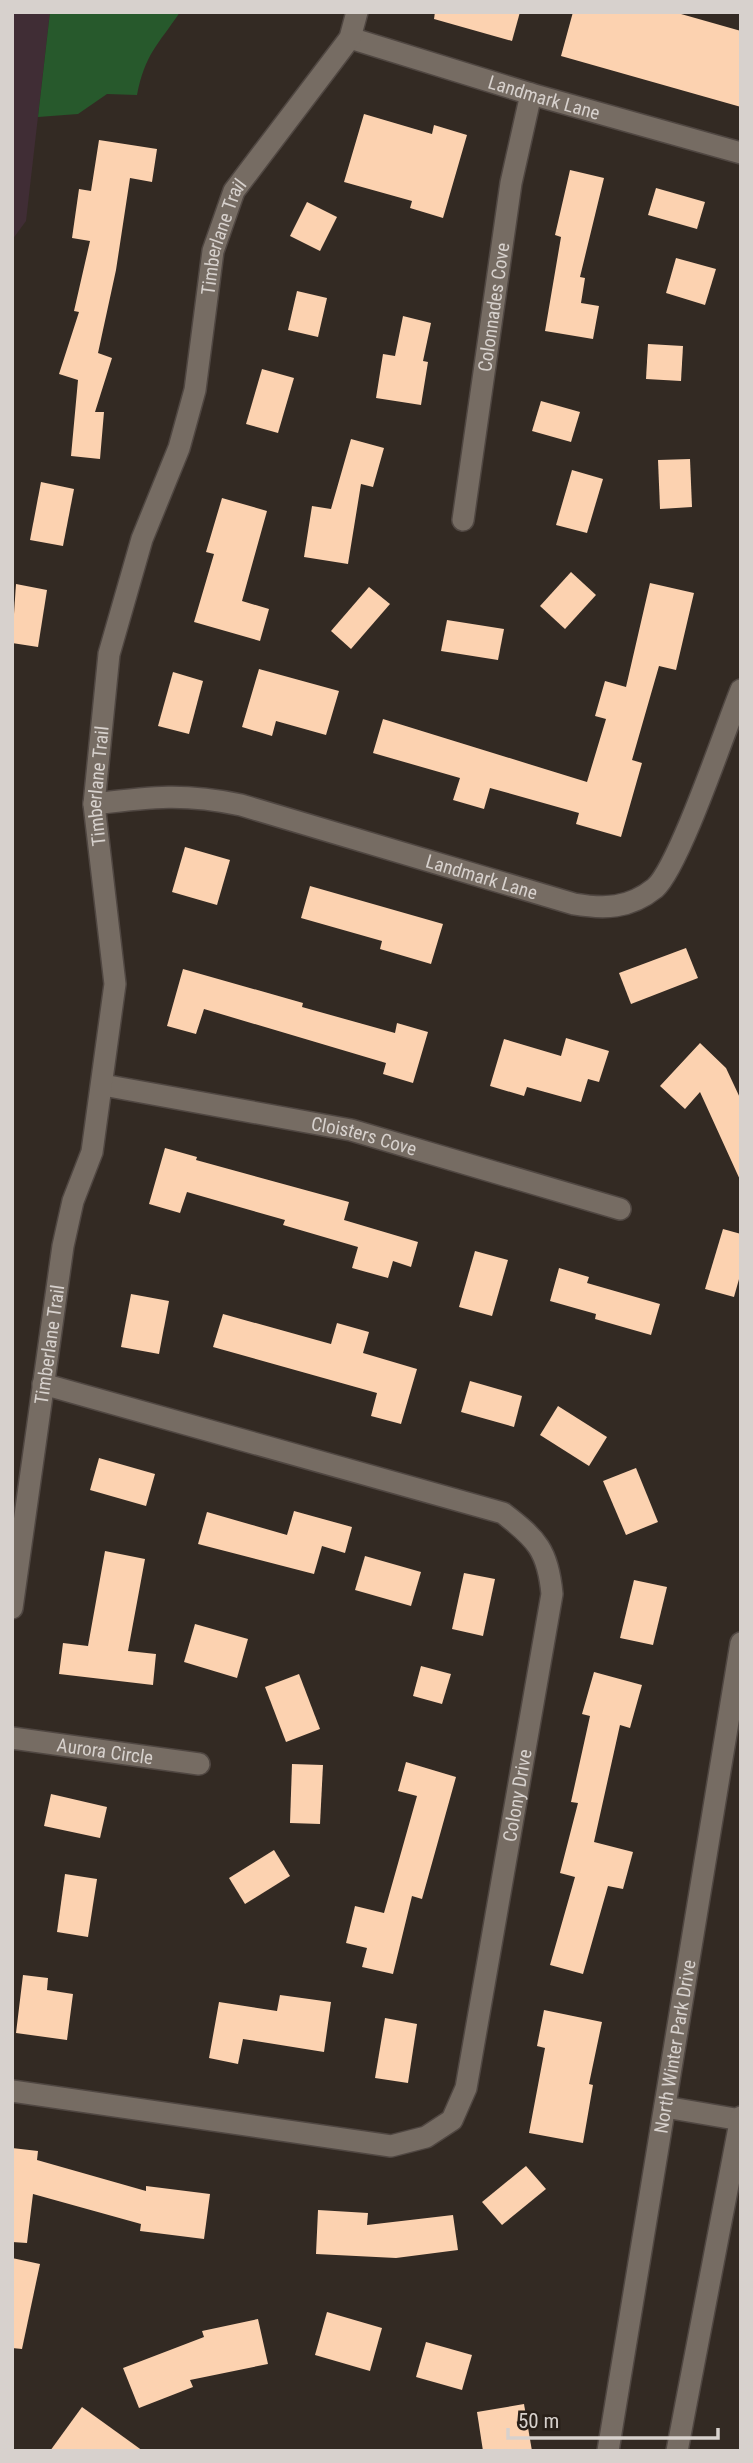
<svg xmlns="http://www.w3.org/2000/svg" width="753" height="2463" font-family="'Roboto Condensed',sans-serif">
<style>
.commercial{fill:#402d35}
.green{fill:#27592c}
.building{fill:#fcd2b0}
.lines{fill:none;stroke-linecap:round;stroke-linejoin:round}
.street-casing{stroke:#504742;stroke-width:24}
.secondary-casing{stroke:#504742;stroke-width:24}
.street{stroke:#766c63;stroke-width:21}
.secondary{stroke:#766c63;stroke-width:21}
.labels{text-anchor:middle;stroke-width:7;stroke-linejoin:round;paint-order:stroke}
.street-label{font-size:19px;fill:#d7d1cd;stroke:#292019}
</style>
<rect width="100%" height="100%" fill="#332a23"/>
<path class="commercial" d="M12 12H50L26 221 12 240Z"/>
<path class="green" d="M50 12H180C158 45 145 54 137 95L107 94 78 114 38 117Z"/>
<g class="building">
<path d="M435 12H520L512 41 434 19Z"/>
<path d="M573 12H674L741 31V107L561 56Z"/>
<path d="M364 114 432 134 434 125 467 135 443 218 410 208 412 201 344 182Z"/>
<path d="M99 140 157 149 152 182 130 178 116 270 98 353 112 358 95 412H104L100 459 71 456 78 380 59 374 79 312 74 311 90 241 72 238 79 189 91 191Z"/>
<path d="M570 170 604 178 580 277 585 278 581 303 599 306 593 339 545 331 561 237 555 235Z"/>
<path d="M656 188 705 202 697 229 648 215Z"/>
<path d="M307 202 337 217 320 251 290 236Z"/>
<path d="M676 258 716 269 705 305 666 293Z"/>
<path d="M297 291 327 298 318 337 288 330Z"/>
<path d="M403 316 431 323 423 361 428 362 421 405 376 398 383 354 395 356Z"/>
<path d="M648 344 683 346 681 381 646 379Z"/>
<path d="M262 369 294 378 278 433 246 424Z"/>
<path d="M541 401 580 412 571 442 532 431Z"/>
<path d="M351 439 384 448 373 487 361 484 348 564 304 557 312 506 331 509Z"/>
<path d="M690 459 692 507 660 509 658 460Z"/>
<path d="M572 470 603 479 587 533 556 525Z"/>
<path d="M41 482 74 489 63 546 30 540Z"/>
<path d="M222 498 267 511 242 601 269 609 260 641 194 622 214 554 206 552Z"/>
<path d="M571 572 596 595 565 629 540 606Z"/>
<path d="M650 583 694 593 676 670 659 666 632 760 642 763 621 837 576 824 579 813 490 788 484 809 453 800 460 778 373 753 383 719 587 782 606 719 595 716 605 681 626 687Z"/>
<path d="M16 584 47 590 38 647 12 643Z"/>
<path d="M369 587 390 604 351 649 331 631Z"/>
<path d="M447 620 504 629 498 660 441 651Z"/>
<path d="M259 669 339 691 326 735 276 721 272 736 242 727Z"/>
<path d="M173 672 203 681 189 734 158 726Z"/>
<path d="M185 847 230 860 217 905 172 892Z"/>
<path d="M310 886 443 924 431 964 380 949 382 941 301 918Z"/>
<path d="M686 948 698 978 631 1004 619 973Z"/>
<path d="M183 969 303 1003 302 1007 395 1033 397 1023 428 1032 413 1083 383 1074 386 1063 204 1009 196 1034 167 1026Z"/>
<path d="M566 1038 609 1051 599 1082 588 1079 581 1102 527 1087 524 1096 490 1086 504 1039 561 1056Z"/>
<path d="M700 1043 726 1068 741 1100V1182L700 1092 685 1109 660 1086Z"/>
<path d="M165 1148 197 1157 196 1160 349 1202 344 1220 418 1242 411 1267 393 1261 388 1278 352 1268 358 1247 283 1225 285 1220 187 1192 180 1213 149 1204Z"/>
<path d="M723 1229 741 1234V1272L734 1297 705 1289Z"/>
<path d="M475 1251 508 1260 492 1316 459 1307Z"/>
<path d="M559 1268 589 1277 587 1283 660 1304 651 1335 595 1319 596 1314 550 1301Z"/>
<path d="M131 1294 169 1301 159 1354 121 1347Z"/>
<path d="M223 1314 331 1344 337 1323 369 1332 363 1353 417 1369 401 1424 371 1416 377 1393 213 1347Z"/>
<path d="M470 1381 522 1396 514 1427 461 1412Z"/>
<path d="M558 1406 607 1437 589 1466 540 1435Z"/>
<path d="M99 1458 155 1474 146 1506 90 1490Z"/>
<path d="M636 1468 658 1522 626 1535 603 1481Z"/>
<path d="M294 1511 352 1527 345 1553 322 1546 314 1574 198 1544 207 1512 287 1535Z"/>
<path d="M105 1551 145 1559 128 1651 156 1654 153 1685 59 1674 63 1643 88 1646Z"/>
<path d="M365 1556 421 1572 411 1606 355 1590Z"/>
<path d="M464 1573 495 1579 483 1636 452 1629Z"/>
<path d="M634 1580 667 1587 653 1645 620 1638Z"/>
<path d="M195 1624 248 1639 237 1678 184 1662Z"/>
<path d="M421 1666 451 1674 442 1704 413 1696Z"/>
<path d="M594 1672 642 1685 630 1728 620 1725 594 1842 633 1852 623 1889 608 1886 583 1974 550 1965 575 1877 560 1873 578 1803 571 1802 590 1716 582 1714Z"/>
<path d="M299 1674 320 1729 286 1742 265 1687Z"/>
<path d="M406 1762 456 1777 422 1899 412 1896 393 1974 362 1967 367 1948 346 1943 355 1906 384 1913 417 1796 398 1791Z"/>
<path d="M292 1764 323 1765 320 1824 290 1823Z"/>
<path d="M51 1794 107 1807 100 1838 44 1826Z"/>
<path d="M274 1850 290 1876 245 1904 229 1878Z"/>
<path d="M65 1874 97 1879 88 1937 57 1932Z"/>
<path d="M23 1975 48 1978 47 1990 73 1994 67 2040 16 2033Z"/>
<path d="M280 1995 331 2002 324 2052 243 2039 238 2064 209 2058 219 2002 277 2011Z"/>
<path d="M544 2010 602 2022 589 2084 593 2085 583 2143 529 2133 545 2048 537 2046Z"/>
<path d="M385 2018 417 2024 408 2083 375 2078Z"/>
<path d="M12 2148 38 2151 37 2160 146 2191V2186L210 2194 204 2239 140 2231 141 2224 33 2194 27 2243 12 2242Z"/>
<path d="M526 2166 546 2189 502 2225 482 2202Z"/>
<path d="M318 2210 368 2213 367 2225 453 2215 458 2250 396 2258 316 2254Z"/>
<path d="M12 2258 40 2264 22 2349 12 2348Z"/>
<path d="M327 2312 382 2328 370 2371 315 2355Z"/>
<path d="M258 2319 268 2364 190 2380 193 2387 139 2408 123 2368 204 2337 202 2331Z"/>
<path d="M426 2342 472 2355 462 2390 416 2377Z"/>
<path d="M524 2404 532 2451H483L477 2412Z"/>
<path d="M82 2407 143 2451H50Z"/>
</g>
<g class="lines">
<defs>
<g id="street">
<path id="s1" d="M350 38 531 94 741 153"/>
<path id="s2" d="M463 520 511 183 531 94"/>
<path id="s3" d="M94 804C152 797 183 793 241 805L574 904C604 909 629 909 655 888 679 867 726 727 741 690"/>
<path id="s4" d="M103 1085 351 1130 620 1209"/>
<path id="s5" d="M12 1608 63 1246 73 1201 92 1152 115 984 94 804 109 654 142 539 179 448 195 390 213 251 234 191 350 38 357 12"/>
<path id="s6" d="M12 1738 199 1764"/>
<path id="s7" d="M12 2091 391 2146 426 2137 452 2120 466 2088 552 1594C548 1551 537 1539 503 1513L43 1384"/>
<path d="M665 2107 741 2120"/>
</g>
<g id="secondary">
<path id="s8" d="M608 2451 741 1643"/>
<path d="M677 2451 741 2117"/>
</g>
</defs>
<use href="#street" class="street-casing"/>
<use href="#secondary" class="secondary-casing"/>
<use href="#street" class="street"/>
<use href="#secondary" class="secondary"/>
</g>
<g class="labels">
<g class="street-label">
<text dy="7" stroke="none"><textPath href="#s1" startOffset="203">Landmark Lane</textPath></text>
<text dy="7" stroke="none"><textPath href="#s5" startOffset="1400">Timberlane Trail</textPath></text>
<text dy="7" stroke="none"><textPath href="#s2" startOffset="215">Colonnades Cove</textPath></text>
<text dy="7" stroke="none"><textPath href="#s5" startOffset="833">Timberlane Trail</textPath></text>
<text dy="7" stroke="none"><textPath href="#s3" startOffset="399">Landmark Lane</textPath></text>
<text dy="7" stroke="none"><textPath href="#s4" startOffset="266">Cloisters Cove</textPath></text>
<text dy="7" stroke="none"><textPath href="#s5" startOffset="266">Timberlane Trail</textPath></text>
<text dy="7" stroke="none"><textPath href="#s6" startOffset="94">Aurora Circle</textPath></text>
<text dy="7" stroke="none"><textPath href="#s7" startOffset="782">Colony Drive</textPath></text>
<text dy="7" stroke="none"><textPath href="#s8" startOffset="410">North Winter Park Drive</textPath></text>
</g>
</g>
<rect width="753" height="2463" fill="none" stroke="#d7d1cd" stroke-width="28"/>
<path d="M508 2428v10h210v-10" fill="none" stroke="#d7d1cd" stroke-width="3.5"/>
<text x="518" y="2428" font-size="21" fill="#d7d1cd" stroke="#292019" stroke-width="5" paint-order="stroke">50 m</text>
</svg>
